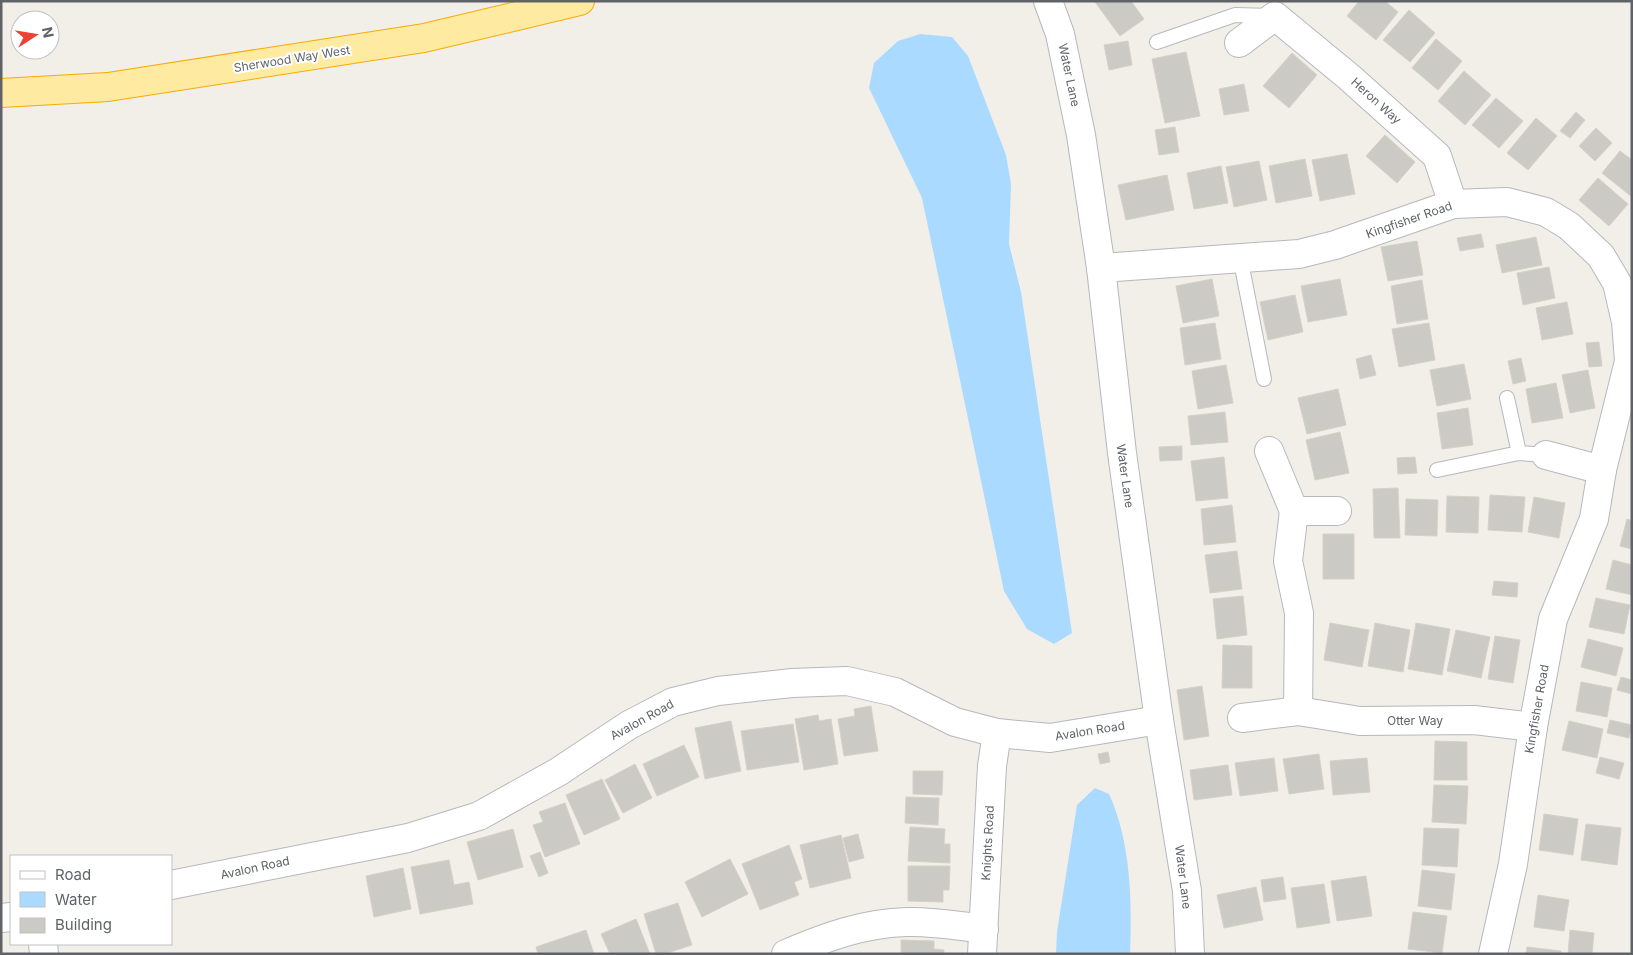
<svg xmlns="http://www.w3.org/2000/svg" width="1633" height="955" font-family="Inter,sans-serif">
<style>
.water{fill:#aadaff}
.building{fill:#cccac5;stroke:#d6d1c6}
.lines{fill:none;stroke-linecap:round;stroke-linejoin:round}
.service-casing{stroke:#b5b8bc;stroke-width:16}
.minor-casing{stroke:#b5b8bc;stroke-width:30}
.trunk-casing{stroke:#f9ab00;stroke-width:30}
.service{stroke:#fff;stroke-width:14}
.minor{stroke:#fff;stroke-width:28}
.trunk{stroke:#feeaa1;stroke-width:28}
.labels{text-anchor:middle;stroke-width:4;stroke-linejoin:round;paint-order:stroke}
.street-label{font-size:12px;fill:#5f6368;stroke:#fff}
</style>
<rect width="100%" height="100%" fill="#f1efe8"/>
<g class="water">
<path d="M920 34 952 37 968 56 1006 155 1011 184 1009 244 1021 292 1072 633 1054 644 1027 629 1004 591 922 198 869 88 874 63 898 41Z"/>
<path d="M1095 788 1109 794C1131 842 1132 901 1130 954H1056L1057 932 1077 805Z"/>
</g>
<g class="building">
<path d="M1131 1 1144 19 1120 36 1095 2Z"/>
<path d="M1359 1H1385L1398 12 1376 40 1347 16Z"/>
<path d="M1409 10 1435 33 1410 62 1383 40Z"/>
<path d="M1436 39 1462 61 1438 90 1412 68Z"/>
<path d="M1128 41 1132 65 1109 70 1104 45Z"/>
<path d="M1186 52 1200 116 1165 123 1152 59Z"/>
<path d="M1292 53 1317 75 1289 108 1263 86Z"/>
<path d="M1464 71 1491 95 1465 125 1438 101Z"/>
<path d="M1244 84 1249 111 1224 115 1219 89Z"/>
<path d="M1496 98 1523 121 1499 148 1472 125Z"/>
<path d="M1576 112 1585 120 1570 138 1560 131Z"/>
<path d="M1536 118 1557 136 1528 170 1507 153Z"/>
<path d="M1175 127 1179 152 1159 155 1155 130Z"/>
<path d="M1596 128 1612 143 1595 161 1579 146Z"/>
<path d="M1385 135 1415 162 1397 183 1366 156Z"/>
<path d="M1620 151 1632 160V197L1602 173Z"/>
<path d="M1347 154 1355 194 1320 201 1312 160Z"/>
<path d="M1305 159 1312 196 1276 203 1269 166Z"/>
<path d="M1259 161 1267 200 1234 207 1226 167Z"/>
<path d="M1221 166 1228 203 1194 209 1187 173Z"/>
<path d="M1167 175 1174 210 1126 220 1118 185Z"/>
<path d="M1598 178 1628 204 1609 226 1579 200Z"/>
<path d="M1481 234 1484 247 1460 251 1457 238Z"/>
<path d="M1536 237 1542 265 1502 273 1496 245Z"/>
<path d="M1417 241 1423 275 1388 281 1381 247Z"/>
<path d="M1549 267 1555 298 1523 305 1517 273Z"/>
<path d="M1212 279 1219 316 1183 323 1176 286Z"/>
<path d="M1340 279 1347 315 1308 322 1301 286Z"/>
<path d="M1422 280 1428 319 1397 324 1391 286Z"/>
<path d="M1295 295 1303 332 1268 340 1260 302Z"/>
<path d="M1567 302 1573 334 1542 340 1536 308Z"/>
<path d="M1215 323 1221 359 1185 365 1180 328Z"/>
<path d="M1429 323 1435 360 1399 367 1392 329Z"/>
<path d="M1599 342 1602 366 1589 367 1586 343Z"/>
<path d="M1371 355 1376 375 1360 379 1356 359Z"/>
<path d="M1521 358 1526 381 1513 384 1508 361Z"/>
<path d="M1464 364 1471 399 1437 406 1430 370Z"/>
<path d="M1226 365 1233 403 1198 409 1192 371Z"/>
<path d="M1588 370 1595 408 1570 413 1562 375Z"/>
<path d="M1556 383 1563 418 1532 423 1526 389Z"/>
<path d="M1338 389 1346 425 1307 434 1298 398Z"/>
<path d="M1468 408 1473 445 1442 449 1437 413Z"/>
<path d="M1225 412 1228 442 1191 445 1188 416Z"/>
<path d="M1340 432 1349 473 1315 480 1306 440Z"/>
<path d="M1182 446V460L1160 461 1159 447Z"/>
<path d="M1224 457 1228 498 1196 501 1191 461Z"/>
<path d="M1415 457 1417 473 1398 474 1397 458Z"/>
<path d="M1398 488 1400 538H1374L1373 489Z"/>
<path d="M1490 495 1525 497 1522 532 1488 530Z"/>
<path d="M1447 496 1479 497 1478 533 1446 532Z"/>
<path d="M1534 497 1565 503 1559 538 1528 532Z"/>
<path d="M1406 499 1438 500 1437 536 1405 535Z"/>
<path d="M1232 505 1236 542 1204 545 1201 509Z"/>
<path d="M1627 519 1632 521V549L1620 546Z"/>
<rect x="1323" y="534" width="31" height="45"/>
<path d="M1237 551 1242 589 1210 593 1205 555Z"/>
<path d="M1613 560 1632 565V595L1606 589Z"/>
<path d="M1494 581 1518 583 1517 597 1492 595Z"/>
<path d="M1243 596 1247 635 1217 639 1213 599Z"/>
<path d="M1596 598 1630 605 1624 634 1589 627Z"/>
<path d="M1330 623 1369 630 1362 667 1324 660Z"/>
<path d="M1375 623 1410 630 1403 672 1368 666Z"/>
<path d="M1416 623 1450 629 1442 675 1408 669Z"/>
<path d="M1456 630 1490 637 1481 678 1447 671Z"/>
<path d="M1495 636 1520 640 1513 683 1488 679Z"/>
<path d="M1588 639 1623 648 1616 676 1581 667Z"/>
<path d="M1223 645 1252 646V688H1222Z"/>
<path d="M1621 677 1632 680V694L1617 690Z"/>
<path d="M1581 682 1612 688 1607 717 1576 711Z"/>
<path d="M1202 686 1209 736 1184 740 1177 690Z"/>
<path d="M871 706 878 751 844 756 838 719 855 716 854 709Z"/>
<path d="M818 715 819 721 831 719 838 764 804 770 795 719Z"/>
<path d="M1610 720 1632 725 1629 738 1607 733Z"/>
<path d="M731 721 741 771 705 779 695 728Z"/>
<path d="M1569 721 1603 729 1597 758 1562 750Z"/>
<path d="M793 724 799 762 747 770 741 731Z"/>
<path d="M1435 741 1467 742V780H1434Z"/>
<path d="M684 745 699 777 657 796 643 764Z"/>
<path d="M1108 752 1110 762 1100 764 1098 754Z"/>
<path d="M1319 754 1324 789 1289 794 1283 759Z"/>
<path d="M1600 757 1624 763 1619 779 1596 773Z"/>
<path d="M1274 758 1278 791 1240 796 1235 763Z"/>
<path d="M1367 758 1370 792 1333 795 1330 761Z"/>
<path d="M635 764 652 798 623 813 605 780Z"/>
<path d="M1228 765 1232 795 1194 800 1190 770Z"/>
<path d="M913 771H943L942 795 913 794Z"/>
<path d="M602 779 620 819 584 835 566 795Z"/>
<path d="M1434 785 1468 786 1466 824 1432 822Z"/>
<path d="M906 797 939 798 938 825 905 823Z"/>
<path d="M565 803 580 844 545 857 533 825 543 822 539 812Z"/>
<path d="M1544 814 1578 819 1573 855 1539 850Z"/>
<path d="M1586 824 1621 828 1617 865 1581 860Z"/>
<path d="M910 827 945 829 944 844H950V863L908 861Z"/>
<path d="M1424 828 1459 829 1457 867 1422 865Z"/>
<path d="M513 829 523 867 478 880 467 842Z"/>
<path d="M858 834 864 858 849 862 843 838Z"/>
<path d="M841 835 851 878 810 888 800 845Z"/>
<path d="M789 845 802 879 794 882 799 895 760 910 742 864Z"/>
<path d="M540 852 548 873 539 877 530 856Z"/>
<path d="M730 859 748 894 702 917 685 882Z"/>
<path d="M449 860 454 885 469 882 473 904 420 914 411 867Z"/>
<path d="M908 866H950L949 890H943V902L908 901Z"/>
<path d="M403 868 411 909 374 917 366 876Z"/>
<path d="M1422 870 1455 874 1451 910 1418 906Z"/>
<path d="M1366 876 1372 916 1337 921 1331 881Z"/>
<path d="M1283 877 1286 899 1264 902 1261 880Z"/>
<path d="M1324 884 1330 923 1297 928 1291 888Z"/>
<path d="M1256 887 1263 920 1224 928 1217 895Z"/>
<path d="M1538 895 1569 900 1564 931 1534 927Z"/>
<path d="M678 903 692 945 664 954H656L644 914Z"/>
<path d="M1413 912 1447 916 1442 953 1408 949Z"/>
<path d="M636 919 650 954H610L601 934Z"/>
<path d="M586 930 594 954H538L536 947Z"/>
<path d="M1570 930 1594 933 1592 954H1568Z"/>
<path d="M901 940 934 941V949L944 950V954H901Z"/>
<path d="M1527 947 1561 951V954H1526Z"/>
</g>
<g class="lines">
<defs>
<g id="service">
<path d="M1157 42 1235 15 1272 16"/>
<path d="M1240 257 1264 379"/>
<path d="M1507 398 1519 453"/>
<path d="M1437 470 1519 453 1546 455"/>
</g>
<g id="minor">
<path d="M1048 1 1060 34 1081 135 1101 268 1122 453 1159 720 1187 891 1190 954"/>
<path d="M1239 43 1275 16 1349 77 1437 156 1453 204"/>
<path d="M1101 268 1299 254 1335 245 1453 204 1507 202 1546 212 1569 226 1601 256 1617 283 1626 322 1629 361 1602 470 1594 519 1553 619 1533 727 1513 864 1493 954"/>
<path d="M1269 451 1294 511"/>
<path d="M1546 455 1602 470"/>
<path d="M1337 511H1294L1288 561 1299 613 1298 711 1360 721 1474 720 1533 727"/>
<path d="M1242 718 1298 711"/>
<path d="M171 885 408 838 479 816 558 772 629 725 673 702 718 691 792 683 847 681 895 692 955 722 997 733 1050 738 1159 720"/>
<path d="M1 918 11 917"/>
<path d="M43 944 44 954"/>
<path d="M786 954C826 937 864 923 907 922 932 921 959 926 984 929"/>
<path d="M982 954 992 766 997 733"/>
</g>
<path id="trunk" d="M1 93 108 87 424 38 580 1"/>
</defs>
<use href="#service" class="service-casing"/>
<use href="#minor" class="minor-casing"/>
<use href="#trunk" class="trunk-casing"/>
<use href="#service" class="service"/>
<use href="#minor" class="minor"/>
<use href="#trunk" class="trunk"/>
</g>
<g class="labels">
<g class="street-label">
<text transform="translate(292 59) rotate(-9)" y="4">Sherwood Way West</text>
<text transform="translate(1069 75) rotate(78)" y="4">Water Lane</text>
<text transform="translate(1376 101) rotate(42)" y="4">Heron Way</text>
<text transform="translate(1409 220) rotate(-19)" y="4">Kingfisher Road</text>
<text transform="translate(1125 476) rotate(82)" y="4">Water Lane</text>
<text transform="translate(1537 709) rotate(-80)" y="4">Kingfisher Road</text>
<text transform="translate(642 720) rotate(-29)" y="4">Avalon Road</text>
<text x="1415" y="725">Otter Way</text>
<text transform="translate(1090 731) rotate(-9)" y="4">Avalon Road</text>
<text transform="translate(988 843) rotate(-87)" y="4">Knights Road</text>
<text transform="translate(255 868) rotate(-12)" y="4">Avalon Road</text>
<text transform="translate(1183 877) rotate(83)" y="4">Water Lane</text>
</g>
</g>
<rect width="1633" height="955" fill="none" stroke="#5f6368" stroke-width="5"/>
<rect x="10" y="855" width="162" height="90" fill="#ffffff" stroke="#bfc1c3"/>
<rect x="20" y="871" width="25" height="8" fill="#ffffff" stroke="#bfc1c3"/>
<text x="55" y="880" font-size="15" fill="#5f6368">Road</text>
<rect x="20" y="892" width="25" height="15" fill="#aadaff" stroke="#bfc1c3"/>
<text x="55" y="905" font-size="15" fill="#5f6368">Water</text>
<rect x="20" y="918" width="25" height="15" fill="#cccac5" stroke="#bfc1c3"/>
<text x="55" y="930" font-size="15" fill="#5f6368">Building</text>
<g transform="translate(35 35) rotate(78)"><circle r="24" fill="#ffffff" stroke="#bfc1c3"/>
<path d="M0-4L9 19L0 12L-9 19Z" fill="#ea4335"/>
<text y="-8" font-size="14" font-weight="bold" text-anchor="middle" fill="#5f6368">N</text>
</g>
</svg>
